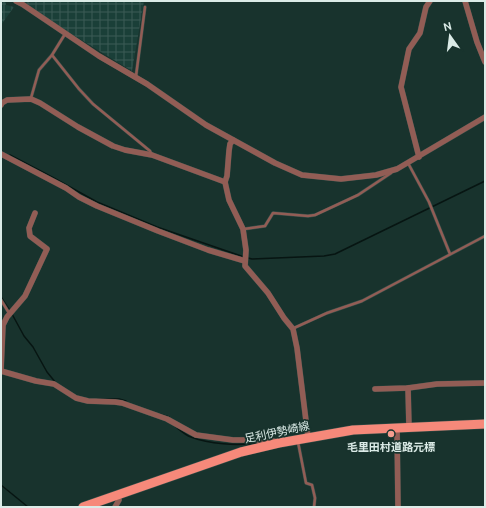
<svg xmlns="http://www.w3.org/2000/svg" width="486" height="508" font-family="Ubuntu,'Noto Sans JP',sans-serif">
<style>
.industrial{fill:url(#industrial-grid)}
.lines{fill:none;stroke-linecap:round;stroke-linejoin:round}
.stream{stroke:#071512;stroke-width:1.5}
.lane-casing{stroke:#37504b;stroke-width:3.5}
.street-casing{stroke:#37504b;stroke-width:6}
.primary-casing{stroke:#37504b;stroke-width:10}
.lane{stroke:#925d55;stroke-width:2.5}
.street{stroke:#925d55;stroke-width:5.5}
.primary{stroke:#f6897a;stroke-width:9}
.poi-dot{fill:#f59d8f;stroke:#18332d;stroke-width:1.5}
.labels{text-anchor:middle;stroke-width:3.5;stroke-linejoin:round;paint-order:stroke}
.street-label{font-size:11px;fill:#dbebe7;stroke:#18332d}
.poi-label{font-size:11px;font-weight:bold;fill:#dbebe7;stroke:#18332d}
</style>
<defs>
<pattern id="industrial-grid" width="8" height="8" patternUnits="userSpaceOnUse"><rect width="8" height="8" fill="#1a3f38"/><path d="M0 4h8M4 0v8" fill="none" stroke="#3b5b55"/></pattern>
</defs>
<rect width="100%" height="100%" fill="#18332d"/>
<g class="industrial">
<path d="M1 1H6V5L14 7 1 25Z"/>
<path d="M23 1H144L132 71 57 25Z"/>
</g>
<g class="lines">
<g class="stream">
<path d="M10 155 52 177 97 202 157 227 244 257"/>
<path d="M248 258 252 259 324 256 335 254 485 181"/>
<path d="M1 297 10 311"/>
<path d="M12 314 24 336 33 347 47 372 56 383"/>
<path d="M98 399H119L126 401"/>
<path d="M159 414 169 417"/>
<path d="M175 426C180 430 185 435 191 437 209 444 237 446 257 443"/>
<path d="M1 485 28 507"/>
</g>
<defs>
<g id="lane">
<path d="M52 55 79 89 93 104 150 151 152 155"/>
<path d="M136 76 145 7"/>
<path d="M31 98 39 70 52 55 65 34"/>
<path d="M408 163 429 202 450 254"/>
<path d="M244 229 265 226 273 213 308 216 315 215 358 195 391 173"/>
<path d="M1 300 9 313"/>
<path d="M294 328 327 313 362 301 485 236"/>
<path d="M298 442 306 483 312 485 315 498 314 507"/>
</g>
<g id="street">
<path d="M16 1 22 4 99 56 147 84 206 125 275 163 302 175 341 179 376 175 397 169 485 117"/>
<path d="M465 1 477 42 485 62"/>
<path d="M1 105 2 103 7 100 31 99 40 103 78 127 113 146 125 150 152 155 225 182"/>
<path d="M233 140 230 144 229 151 227 176 225 182 229 200 243 229 246 250 245 266 268 293 284 318 293 329 297 348 308 437"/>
<path d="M1 154 66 188 79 197 97 206 158 231 208 250 245 261"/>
<path d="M419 157 401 87 409 49 420 33 426 7 430 1"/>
<path d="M1 370 3 325 7 317 25 296 47 249 30 236 29 228 35 213"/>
<path d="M1 371 36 381 54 384 76 398 88 401 115 402 122 403 167 419 196 435 233 440H268L277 442"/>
<path d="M408 388 409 427"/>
<path d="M375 389 408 388 437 384 485 383"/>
<path d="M397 428 398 507"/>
<path d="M115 507 119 500 118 495"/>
</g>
<path id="primary" d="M83 507 241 452 279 443 353 430 485 424"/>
</defs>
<use href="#lane" class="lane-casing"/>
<use href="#street" class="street-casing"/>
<use href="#primary" class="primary-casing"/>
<use href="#lane" class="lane"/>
<use href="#street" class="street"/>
<use href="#primary" class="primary"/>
</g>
<circle class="poi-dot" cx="391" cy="434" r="4"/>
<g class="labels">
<g class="street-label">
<text transform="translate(277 432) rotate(-12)" y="4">足利伊勢崎線</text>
</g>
<g class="poi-label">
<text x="391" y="451">毛里田村道路元標</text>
</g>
</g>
<rect width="486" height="508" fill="none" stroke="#dbebe7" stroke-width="4"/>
<g transform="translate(450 36) rotate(346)" stroke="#18332d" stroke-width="3" paint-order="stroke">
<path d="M0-3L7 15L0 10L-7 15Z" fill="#dbebe7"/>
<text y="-6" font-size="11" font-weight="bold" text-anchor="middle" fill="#dbebe7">N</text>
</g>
</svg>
